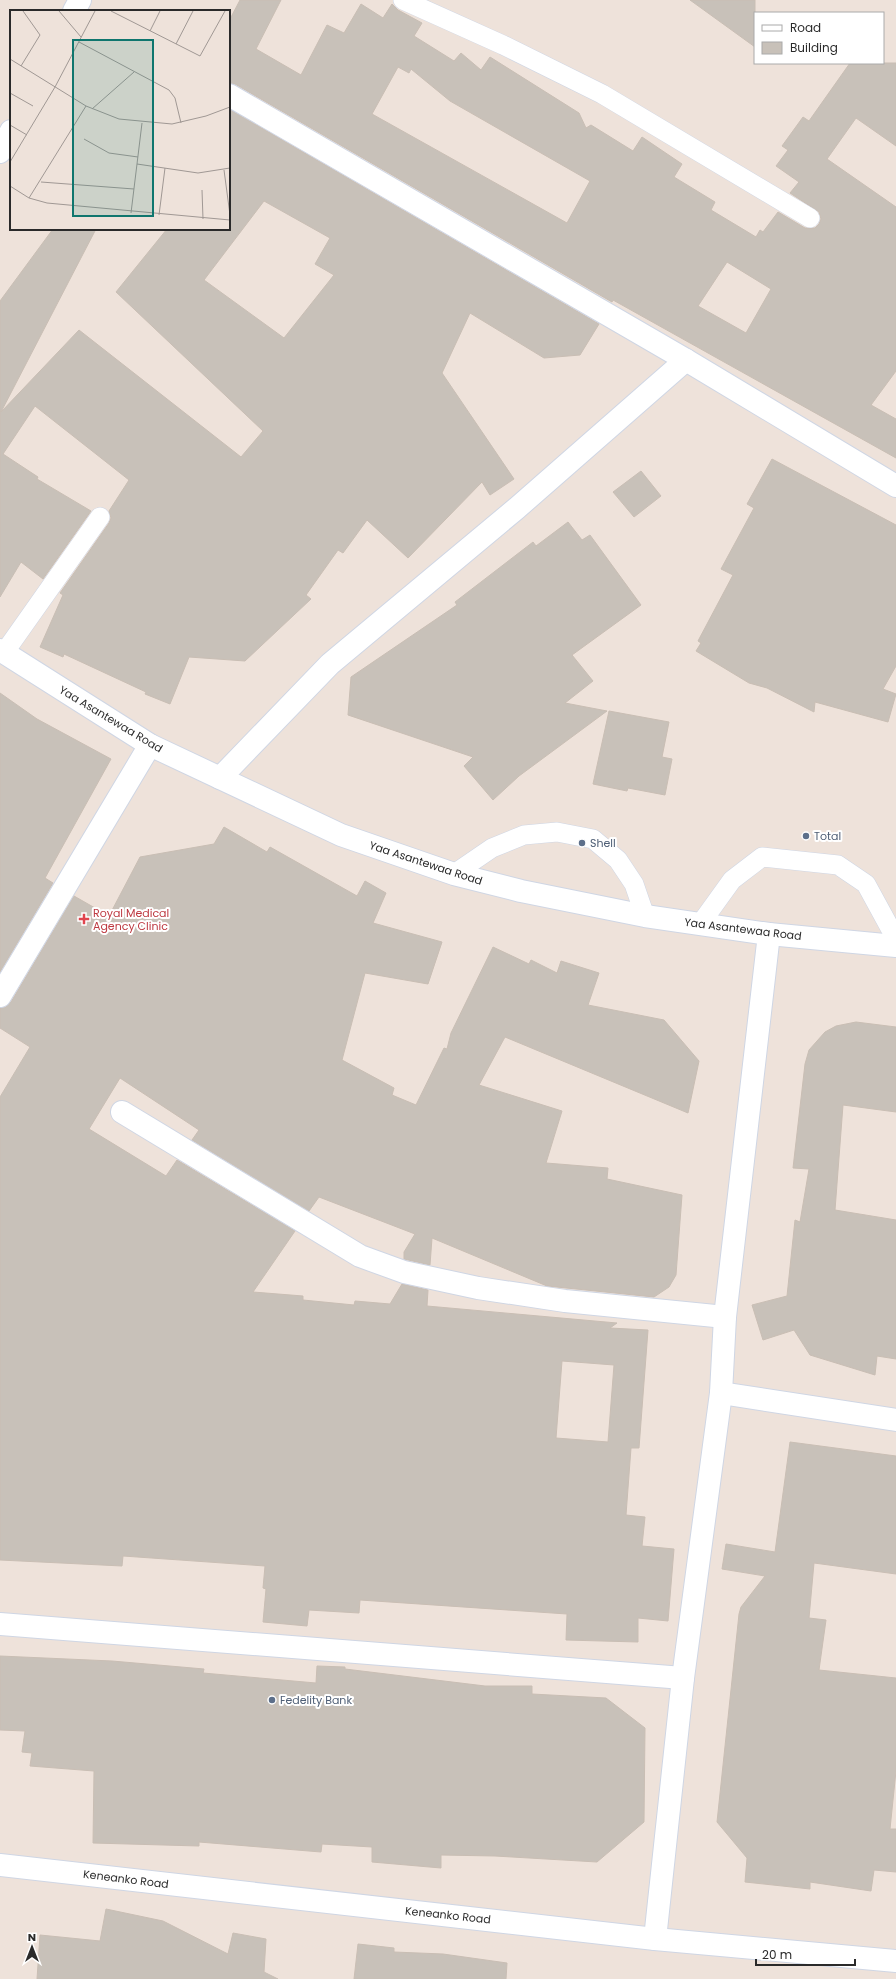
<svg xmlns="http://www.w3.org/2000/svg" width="896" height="1979" font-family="Poppins,sans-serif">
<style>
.building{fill:#c8c1b9;stroke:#c9beb4;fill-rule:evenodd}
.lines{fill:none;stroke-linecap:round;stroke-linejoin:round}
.service-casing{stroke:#cfd6e4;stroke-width:20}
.minor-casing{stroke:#cfd6e4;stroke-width:24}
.tertiary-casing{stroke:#cfd6e4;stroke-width:24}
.service{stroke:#fff;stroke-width:19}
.minor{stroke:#fff;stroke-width:22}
.tertiary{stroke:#fff;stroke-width:22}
.service-dot{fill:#5c6f8a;stroke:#fff;stroke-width:1.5}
.health-dot{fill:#e0444e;stroke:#fff;stroke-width:1.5}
.labels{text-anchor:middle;stroke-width:4;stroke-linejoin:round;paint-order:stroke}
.street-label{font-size:11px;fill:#2a2a2a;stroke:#fff}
.service-label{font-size:11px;fill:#4e5e75;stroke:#fff;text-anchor:start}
.health-label{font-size:11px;fill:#be3a42;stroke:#fff;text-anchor:start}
.inset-road{fill:none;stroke:#a09894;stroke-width:1}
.view{fill:#0f766e;fill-opacity:0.15;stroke:#0f766e;stroke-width:2}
.inset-edge{fill:none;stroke:#2a2a2a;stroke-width:2}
</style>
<rect width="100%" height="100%" fill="#eee2da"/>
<g class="building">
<path d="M240 0H281L256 49 301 75 327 25 344 33 361 4 383 18 392 4 398 10 422 23 414 36 454 61 461 53 481 70 490 57 579 113 586 128 591 125 633 151 642 137 682 164 674 177 715 202 711 210 756 237 760 230 763 232 778 212 805 228H815L819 224 821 219 819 212 790 193 799 182 776 166 788 150 782 146 803 117 809 121 850 63H896V146L856 118 827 159 896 207V371L871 405 896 419V458L613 300 612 302 235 84 229 83V21ZM398 67 409 73 411 69 450 101 590 181 567 223 372 114ZM727 262 771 289 746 333 698 306Z"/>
<path d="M690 0H755V47Z"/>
<path d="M229 109 599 324 580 355 544 358 470 313 442 373 514 479 490 495 482 482 408 558 367 520 343 553 338 550 306 595 311 599 245 661 189 657 170 704 145 694 146 692 64 654 63 657 40 647 63 595 60 593 109 523 111 518 109 511 129 480 35 406 3 454 38 477 37 479 91 511 43 579 21 562 0 597V301L53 229H96L1 412 79 330 241 457 263 431 116 292 167 229H229ZM264 201 330 238 315 264 334 275 284 338 204 280Z"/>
<path d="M772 459 896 525V666L883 689 896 694 888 722 815 702 814 712 767 688 749 683 696 651 701 643 698 641 733 575 721 569 754 508 747 504Z"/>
<path d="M641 471 661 496 634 517 613 492Z"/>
<path d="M568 522 582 540 590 535 641 605 572 655 593 681 565 703 607 711 519 776 493 800 464 766 473 757 348 715 351 677 457 605 455 602 533 542 536 546Z"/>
<path d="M0 693 37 719 111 759 45 878 53 883 0 972Z"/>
<path d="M609 711 669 722 662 757 672 759 665 795 628 788 627 791 593 784Z"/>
<path d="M224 827 267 852 270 847 357 896 365 881 386 893 373 923 442 942 428 984 365 973 342 1060 394 1088 392 1095 416 1105 444 1048 447 1049 451 1033 493 947 529 964 531 960 557 973 561 961 599 973 588 1005 664 1020 699 1061 688 1113 505 1037 479 1085 562 1111 546 1163 608 1168 607 1179 682 1195 676 1275 669 1287 654 1297 547 1286 432 1238 430 1265 404 1259V1252L415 1234 319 1197 309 1211 192 1140 199 1130 120 1078 89 1129 166 1176 177 1160 295 1231 253 1292 303 1296V1300L354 1305 355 1301 390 1304 402 1284 428 1290 427 1306 617 1323 610 1328 648 1330 639 1448H631L626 1515 645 1517 642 1546 674 1549 668 1621 638 1618V1642L566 1640 567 1614 360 1600 359 1613 309 1610 307 1626 263 1622 266 1589 263 1588 265 1566 123 1556 122 1566 0 1560V1097L30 1047 0 1028V1008L6 1007 11 1002 74 896 109 916 140 857 214 844ZM562 1361 614 1365 608 1442 556 1438Z"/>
<path d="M856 1022 896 1027V1112L843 1105 835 1210 896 1220V1359L877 1356 875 1375 810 1355 794 1330 763 1340 752 1305 787 1296 795 1220 800 1222 809 1169 793 1168 805 1064 809 1050 825 1032 836 1026Z"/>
<path d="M790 1442 896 1456V1574L814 1563 809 1618 826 1620 819 1670 896 1678V1771L890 1829H896V1872L874 1870 871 1891 810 1882V1889L745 1882 747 1858 717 1822 739 1614 741 1607 765 1576 722 1569 726 1544 775 1552Z"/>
<path d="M0 1656 112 1661 204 1669 203 1673 316 1683 317 1666 345 1667V1669L485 1686H532V1694L606 1698 645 1728 644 1822 597 1862 495 1856 441 1855V1868L372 1862V1847L322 1844 321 1852 199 1842V1846L93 1843 94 1771 30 1766 32 1753 22 1752 25 1731 0 1730Z"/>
<path d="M106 1909 163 1921 228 1954 233 1933 266 1939 264 1972 278 1979H37L40 1935 100 1941Z"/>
<path d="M358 1944 394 1948V1952L443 1954 507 1963 506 1979H354Z"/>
</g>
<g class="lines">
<defs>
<g id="service">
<path d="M403 0 503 45 602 94 810 218"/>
<path d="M4 653 100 517"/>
<path d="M454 874 492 848 524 835 557 832 593 839 618 860 634 884 645 916"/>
<path d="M701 923 732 880 762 857 838 865 866 884 896 939"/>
</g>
<g id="minor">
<path d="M229 95 686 360 896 486"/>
<path d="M220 778 330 664 517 508 686 360"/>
<path d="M0 996 150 745"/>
<path d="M122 1112 360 1256 404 1272 478 1288 565 1301 725 1317"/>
<path d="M721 1393 896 1420"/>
<path d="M0 1624 683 1678"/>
<path d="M655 1939 683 1678 721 1393 725 1317 769 934"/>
</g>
<g id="tertiary">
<path d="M74 11 80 0"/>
<path d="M0 152 11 131"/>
<path d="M0 650 150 745 341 835 454 874 521 891 645 916 769 934 896 946"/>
<path d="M0 1865 655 1939 896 1961"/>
</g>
</defs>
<use href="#service" class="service-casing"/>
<use href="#minor" class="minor-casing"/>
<use href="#tertiary" class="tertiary-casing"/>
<use href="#service" class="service"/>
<use href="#minor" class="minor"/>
<use href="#tertiary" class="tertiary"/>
</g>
<g class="service-dot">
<circle cx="806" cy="836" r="4"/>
<circle cx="582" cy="843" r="4"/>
<circle cx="272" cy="1700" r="4"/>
</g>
<path class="health-dot" d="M82 913h4v4h4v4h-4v4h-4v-4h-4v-4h4z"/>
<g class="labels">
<g class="street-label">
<text transform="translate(111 719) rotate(31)" y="4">Yaa Asantewaa Road</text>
<text transform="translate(426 863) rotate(18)" y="4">Yaa Asantewaa Road</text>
<text transform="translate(743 929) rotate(7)" y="4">Yaa Asantewaa Road</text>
<text transform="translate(126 1879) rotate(7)" y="4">Keneanko Road</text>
<text transform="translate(448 1915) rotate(6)" y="4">Keneanko Road</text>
</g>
<g class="service-label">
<text x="814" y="840">Total</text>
<text x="590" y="847">Shell</text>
<text x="280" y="1704">Fedelity Bank</text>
</g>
<g class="health-label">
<text x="93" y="917">Royal Medical<tspan x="93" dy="13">Agency Clinic</tspan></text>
</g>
</g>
<g transform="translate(10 10)">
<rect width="220" height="220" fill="#eee2da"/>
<path class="inset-road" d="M49 1 71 27M101 1 190 46 215 1M140 21 150 1M69 32 159 80 165 88 171 113M166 34 183 1M0 49 76 96 109 109 162 114 196 106 220 97M11 56 30 25 13 1M0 83 23 96M82 99 124 62M0 115 17 125M74 129 99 143 128 147M0 152 45 77 85 1M127 154 188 163 220 158M214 160 220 205M31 172 124 179M0 176 19 188 37 193 220 210M192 180 193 209M19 188 76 96M121 203 132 113M149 205 155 158"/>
<path class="view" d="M63 30H143V206H63Z"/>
<rect width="220" height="220" class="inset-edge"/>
</g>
<rect x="754" y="12" width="130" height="52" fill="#ffffff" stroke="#aaaaaa"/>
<rect x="762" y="25" width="20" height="6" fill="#ffffff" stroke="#aaaaaa"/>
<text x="790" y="32" font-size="12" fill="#2a2a2a">Road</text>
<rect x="762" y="42" width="20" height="12" fill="#c8c1b9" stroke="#aaaaaa"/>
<text x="790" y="52" font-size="12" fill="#2a2a2a">Building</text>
<g transform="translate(32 1947)" stroke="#ffffff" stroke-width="3" paint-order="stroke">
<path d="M0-3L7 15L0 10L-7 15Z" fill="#2a2a2a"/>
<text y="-6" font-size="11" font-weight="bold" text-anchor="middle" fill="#2a2a2a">N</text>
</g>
<path d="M756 1959v6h99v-6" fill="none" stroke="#2a2a2a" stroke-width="2"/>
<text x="762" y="1959" font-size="12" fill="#2a2a2a" stroke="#ffffff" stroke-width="3" paint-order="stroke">20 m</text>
</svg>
